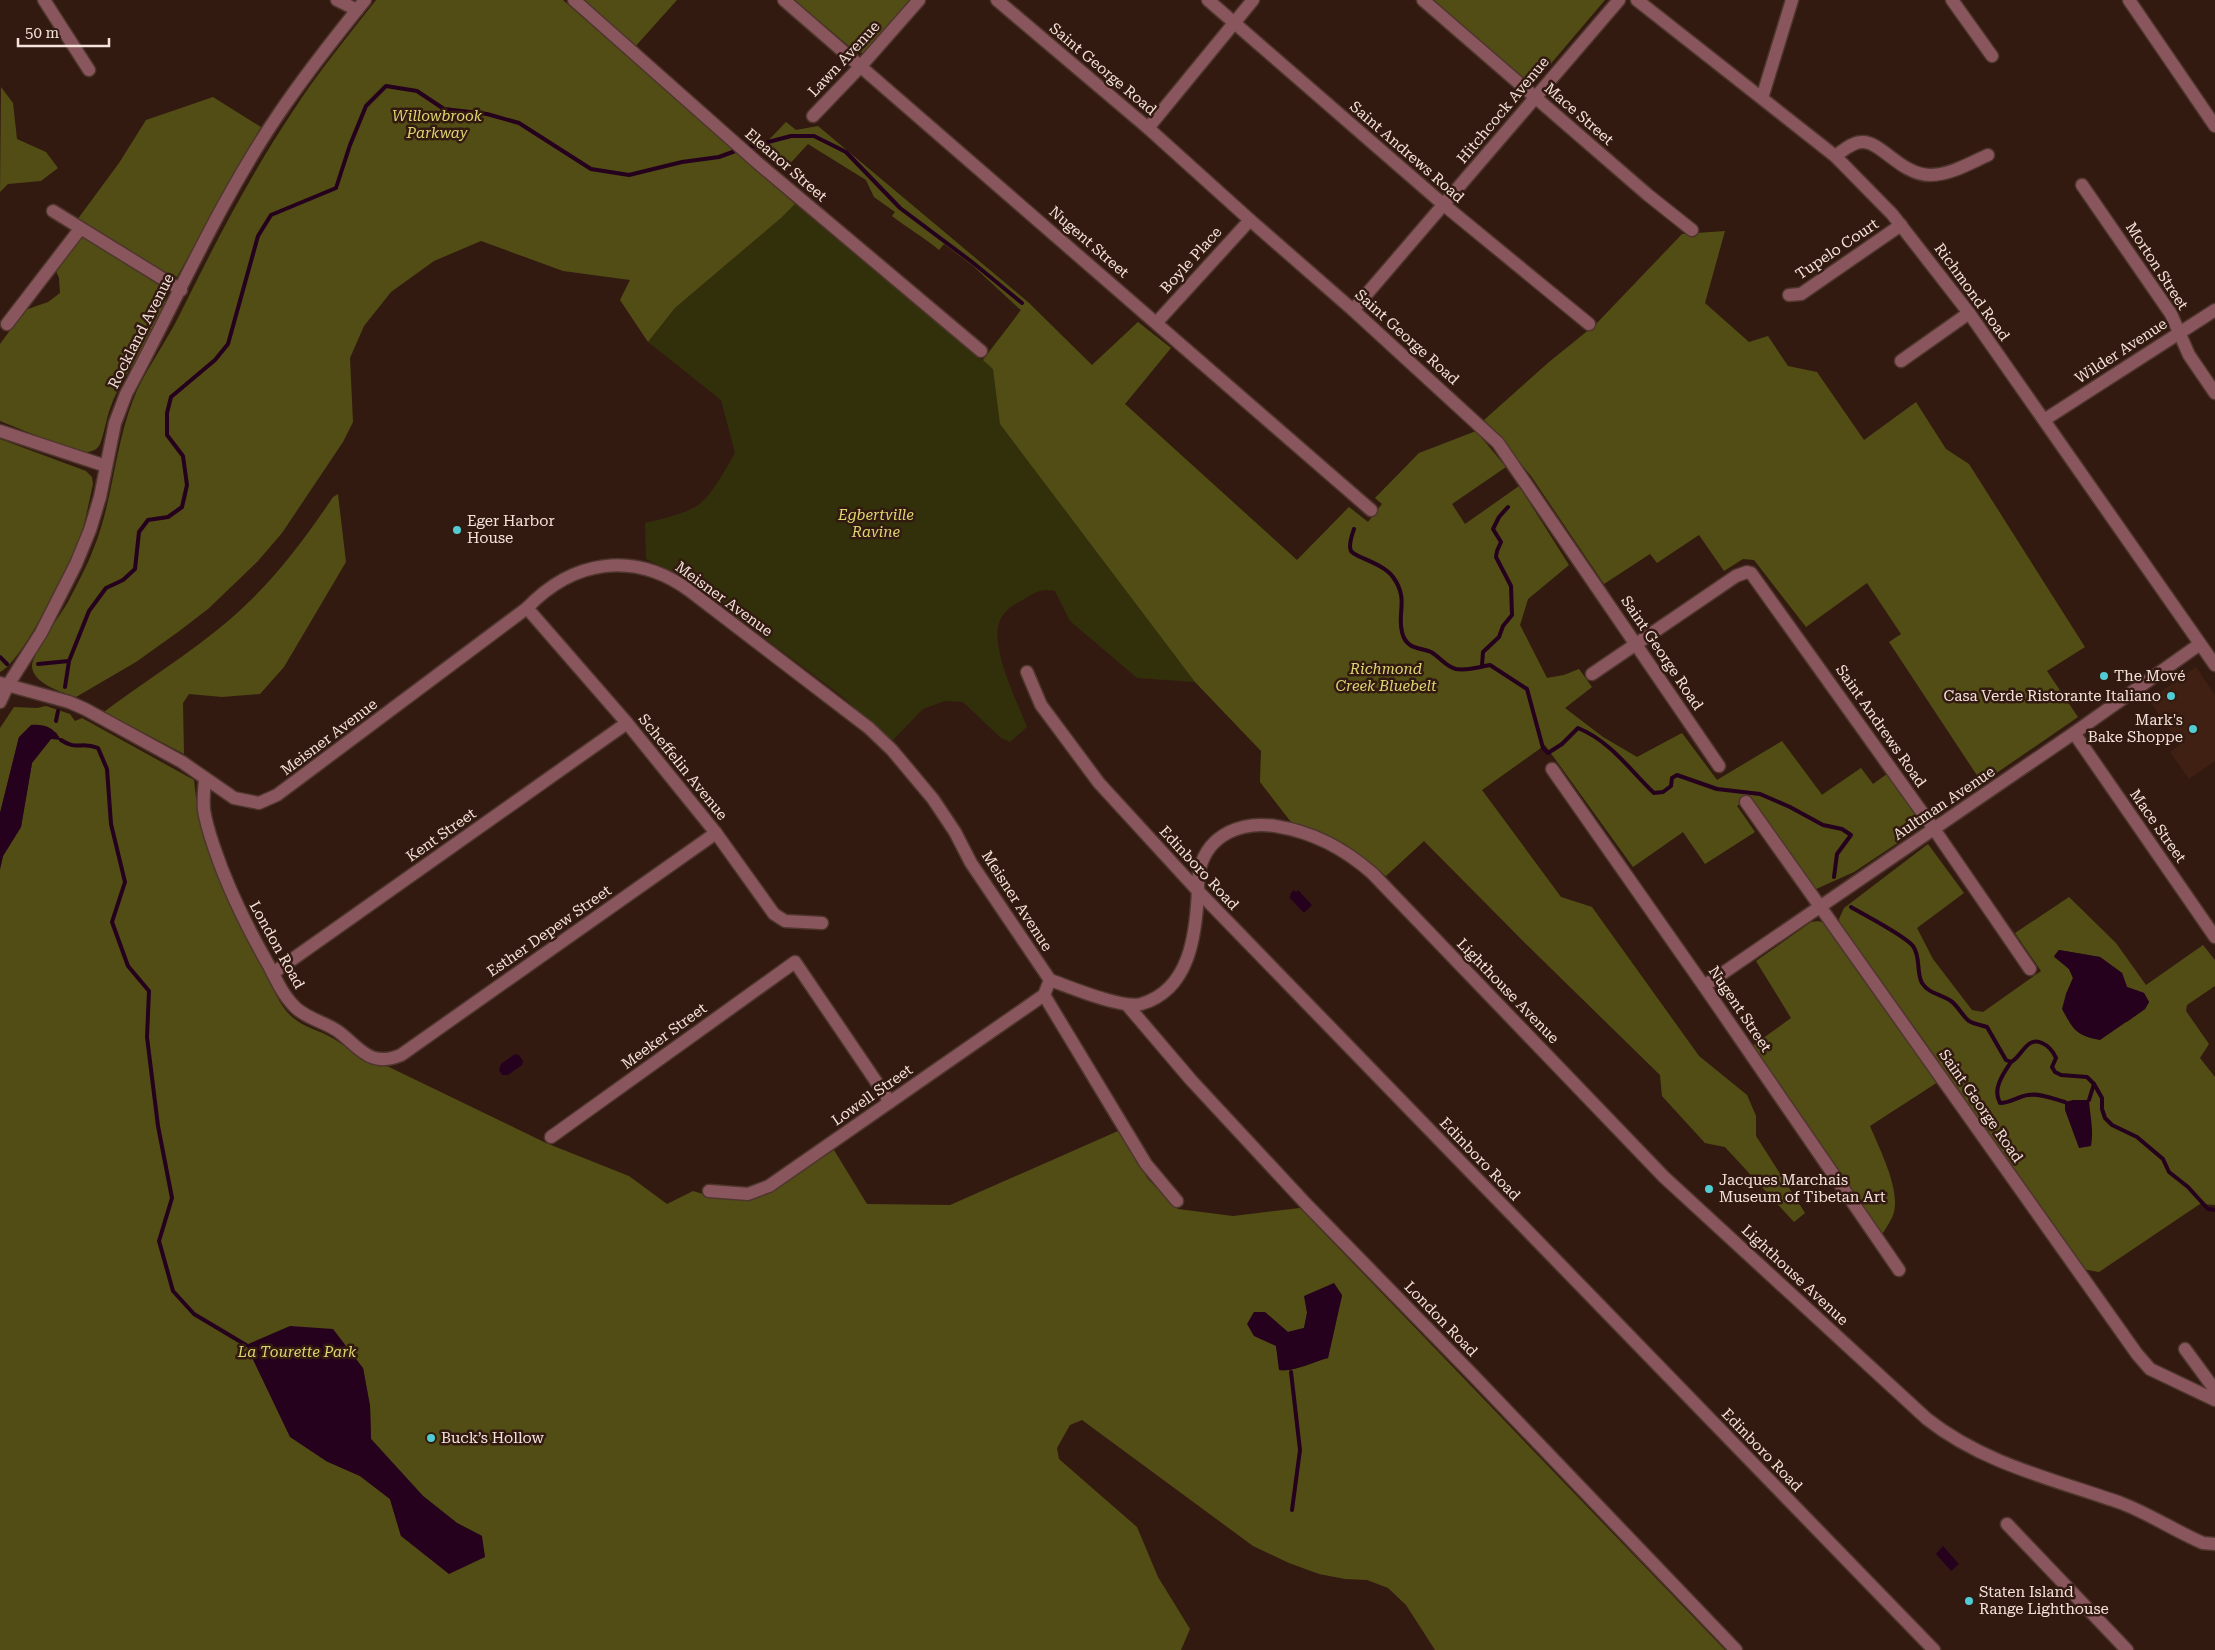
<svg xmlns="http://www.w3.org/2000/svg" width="2215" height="1650" font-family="'Roboto Serif',serif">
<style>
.built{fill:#3f2013}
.green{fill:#32300b}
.forest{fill:#514d15;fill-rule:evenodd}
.water{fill:#25011e}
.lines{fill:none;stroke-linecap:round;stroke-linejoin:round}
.stream{stroke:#25011e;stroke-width:4}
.minor-casing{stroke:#4e362d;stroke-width:15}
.minor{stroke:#8a565e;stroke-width:12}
.poi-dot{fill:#51ccd3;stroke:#331a11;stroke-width:2}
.labels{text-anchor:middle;stroke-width:5;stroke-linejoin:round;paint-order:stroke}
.street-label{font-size:15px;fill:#f4e2db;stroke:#331a11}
.park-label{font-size:15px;font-style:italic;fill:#ddd670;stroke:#331a11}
.poi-label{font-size:15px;fill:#f4e2db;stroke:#331a11;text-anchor:start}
</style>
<rect width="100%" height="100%" fill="#331a11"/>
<path class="built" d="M2196 667 2215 695V761L2189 779 2170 752 2180 745 2149 700Z"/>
<path class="green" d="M786 122 796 130 818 127 1028 302 1092 365 1138 322 1171 348 1125 404 1297 560 1349 507 1368 522 1382 504 1375 498 1419 453 1506 467 1452 504 1465 525 1519 486 1569 565 1528 599 1520 625 1547 678 1564 675 1579 669 1592 687 1565 708 1603 737 1637 757 1682 733 1717 780 1782 741 1822 794 1861 768 1873 784 1887 774 1916 815 1919 824 1914 832 1854 872 1816 889 1749 796 1737 806 1755 832 1705 864 1683 832 1633 867 1545 745 1482 790 1561 897 1592 907 1699 1056 1747 1095 1756 1116V1136L1805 1213 1794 1222 1725 1147 1705 1143 1662 1096 1660 1075 1524 942 1424 841 1386 876 1345 844 1291 822 1260 782 1261 751 1195 682 1137 678 1070 621 1055 591C1040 588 1036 592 1023 600 1013 605 1003 611 999 623 991 650 1017 701 1027 727L1010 742 1001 738 963 702 945 701 923 709 891 742 843 697 751 628 669 570 646 559 645 523C662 519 681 515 697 506 710 498 727 467 735 453L721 400 648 342 675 308 781 218 795 204 982 360 1021 311 972 265 944 244 939 250C924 237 907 228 892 216L895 212 874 197 866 180 808 144 784 170 760 149Z"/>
<g class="forest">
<path d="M376 0H563L795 204 781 218 675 308 648 342 620 300 630 280 563 271 481 241 434 261 391 292 364 326 350 358 353 422 343 442 282 533 258 561 208 609 178 632 136 662 76 697C63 693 32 683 32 666 32 654 61 614 68 602 76 586 87 566 93 550 113 502 114 449 133 400 143 374 164 345 178 318 213 247 249 177 293 111 318 72 348 36 376 0Z"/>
<path d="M580 0H677L634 48Z"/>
<path d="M794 0H911L869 50 863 53 856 52Z"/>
<path d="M1429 0H1605L1537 80 1531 84Z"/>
<path d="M1 87 13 103 17 139 46 152 58 168 41 181 8 184 0 192Z"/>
<path d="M213 97 261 127 177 277 157 270 77 220 119 163 146 120Z"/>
<path d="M786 122 796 130 818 126 1028 302 1092 365 1138 322 1171 348 1125 404 1297 560 1349 507 1368 522 1382 504 1375 498 1419 453 1476 431 1506 467 1452 504 1465 524 1519 486 1569 565 1528 599 1520 625 1547 678 1564 675 1579 669 1592 687 1565 708 1603 737 1637 757 1682 733 1717 780 1782 741 1822 795 1861 768 1873 784 1887 774 1916 815 1919 824 1914 832 1854 872 1816 889 1749 796 1737 806 1755 832 1705 864 1683 832 1633 867 1545 745 1482 790 1561 897 1592 907 1699 1056 1747 1095 1756 1116V1136L1805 1213 1794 1222 1725 1147 1705 1143 1662 1096 1660 1075 1524 942 1424 841 1386 876 1345 844 1291 822 1260 782 1261 751 1195 682 1000 424 993 369 983 360 1021 310 972 265 944 244 939 250C924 237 907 228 892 216L895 212 874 197 866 180 808 144 784 170 760 149Z"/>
<path d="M1725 231 1705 303 1749 342 1768 336 1788 366 1817 372 1864 440 1916 402 1946 449 1969 464 2085 647 2047 671 2078 717 1982 783 1889 642 1901 634 1867 583 1806 627 1754 560 1743 559 1724 571 1699 535 1657 563 1650 554 1604 584 1531 476 1484 420 1549 362 1596 324 1682 234Z"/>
<path d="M80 237 86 238 165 289 167 293C161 335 125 367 111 406 107 415 103 439 99 446 93 454 83 452 74 451L0 421V344L25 310 48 302 60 293 59 278 54 266Z"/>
<path d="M0 439 86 471 92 477 93 484C89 501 86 520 80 537 72 561 22 663 0 672Z"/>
<path d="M338 494 346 562 284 667 260 694 222 697 189 694 183 703 184 754 104 712C153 675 209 642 253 598 283 568 309 533 333 497Z"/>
<path d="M46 706 70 714 75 721 82 718 194 780C196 795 197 811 201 825 214 877 238 925 264 971 273 986 278 1004 291 1016 304 1028 320 1030 334 1039 354 1051 361 1063 387 1066L546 1143 629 1176 667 1204 693 1191 706 1195 765 1193 834 1150 867 1204 950 1205 1118 1131 1148 1179 1178 1209 1233 1216 1300 1208 1725 1650H1435L1406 1605 1388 1588 1367 1580 1345 1579 1319 1574 1289 1563 1253 1546 1082 1420 1070 1425 1057 1448 1059 1459 1137 1527 1158 1577 1190 1629 1181 1650H0V869L3 856 21 827 32 763 51 739H60L56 732 19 737 0 813V728L14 707 37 708ZM1342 1296 1328 1358C1312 1362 1295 1372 1280 1370L1276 1346 1280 1326 1288 1332 1304 1328 1307 1313ZM363 1368 370 1406 371 1439 423 1496 457 1523 482 1536H401L390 1499 360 1476 326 1461Z"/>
<path d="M1928 844 1964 893 1917 928 1933 959 1972 1010 1983 1012 2041 971 2015 933 2069 897 2116 943 2146 985 2203 945 2215 960V986L2187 1005 2186 1011 2209 1044 2200 1058 2215 1077V1205L2200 1204 2099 1272 2082 1269 1918 1032 1840 925 1839 919 1844 908ZM2059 950 2100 957 2122 973 2127 987 2144 993 2149 1002 2145 1009 2127 1022 2066 994 2073 978 2069 969 2054 957Z"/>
<path d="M1818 921 1825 923 1938 1082 1870 1126C1879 1148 1900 1188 1894 1212 1892 1220 1885 1229 1881 1236L1751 1047 1791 1018 1756 961 1811 922Z"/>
</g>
<g class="water">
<path d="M31 725C45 724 53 727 61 740L51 739 32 763 21 827 3 856 0 869V813L19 737Z"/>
<path d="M1294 890 1296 892 1298 890 1312 905 1304 913 1289 897 1291 896 1290 894Z"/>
<path d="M2059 950 2100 957 2122 973 2127 987 2144 993 2149 1002 2145 1009 2100 1040C2076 1036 2073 1029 2062 1009L2066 994 2073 978 2069 969 2054 956Z"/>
<path d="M515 1054 519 1055 523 1061 522 1065 508 1075H502L499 1070 501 1064Z"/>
<path d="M2073 1100H2089C2090 1116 2094 1130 2091 1146L2079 1148 2065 1110V1102Z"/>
<path d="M1334 1283 1342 1295 1328 1358C1312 1362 1295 1372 1279 1370L1276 1346 1254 1336 1247 1324 1254 1312H1265L1288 1332 1304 1328 1307 1313 1304 1296Z"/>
<path d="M290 1326 333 1329 363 1368 370 1406 371 1439 423 1496 457 1523 482 1536 485 1557 449 1574 401 1536 390 1499 360 1476 326 1461 290 1437 246 1345Z"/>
<path d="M1943 1546 1959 1564 1951 1571 1936 1554Z"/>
</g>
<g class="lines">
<g class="stream">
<path d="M745 148 791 136H814L846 152 900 208 972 262 1022 303"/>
<path d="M1354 529C1352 535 1348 545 1351 551 1354 557 1383 563 1393 577 1409 599 1397 612 1402 632 1403 637 1406 642 1410 645 1416 649 1425 649 1431 652 1440 657 1446 667 1456 669 1469 671 1478 667 1490 665L1527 689 1543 748 1548 753 1562 744 1578 728C1610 741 1630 770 1654 793L1663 792 1671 786 1672 778 1677 775 1717 789 1760 794 1790 807 1823 825 1842 829 1851 835 1837 854 1834 877"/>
<path d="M0 657 7 664"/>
<path d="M38 664 69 661"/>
<path d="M1482 666 1483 652 1499 637 1503 626 1512 615 1511 586 1496 557 1497 551 1501 542 1493 529 1499 517 1508 507"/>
<path d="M65 687 69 661 89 611 106 588 123 580 135 569 139 532 148 520 168 517 182 507 187 485 183 456 167 435V413L171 397 215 360 228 344 258 236 271 215 336 188 350 145 366 106 386 86 417 91 444 109 487 114 519 123 591 169 629 175 682 162 719 157 738 150"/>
<path d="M56 721 58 711"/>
<path d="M61 740C77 751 81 741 98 748L107 769 111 824 125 882 112 922 128 966 149 991 147 1037 158 1126 172 1198 159 1241 173 1291 194 1314 246 1345"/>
<path d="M1851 907C1866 916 1904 935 1913 946 1921 957 1916 972 1922 983 1929 994 1941 994 1951 1001 1958 1006 1964 1018 1969 1021 1974 1024 1981 1025 1987 1027L2006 1060 2011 1062C2022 1057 2026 1036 2042 1043 2049 1046 2053 1051 2056 1058L2052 1067 2055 1072 2061 1075 2087 1077 2094 1084 2102 1098V1109L2105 1118 2112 1125 2137 1137 2163 1159 2169 1172 2188 1187 2208 1209 2215 1210"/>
<path d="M2011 1062C2003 1074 1992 1089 2000 1103 2011 1103 2019 1096 2028 1095 2041 1093 2054 1099 2065 1102"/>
<path d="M2089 1100 2094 1084"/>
<path d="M1291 1372 1300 1450 1292 1510"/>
</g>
<defs>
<g id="minor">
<path d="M44 0 89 70"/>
<path d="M337 0 357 10"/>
<path d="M574 0 759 164 981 351"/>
<path d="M784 0 1371 510"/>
<path d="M997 0 1148 128 1250 220 1353 310 1498 443 1719 766"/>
<path d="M1208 0 1444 205 1589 324"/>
<path d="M1423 0 1648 195 1692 230"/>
<path d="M1637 0 1835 156 1892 214 1969 313 2215 665"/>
<path d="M1952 0 1992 56"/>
<path d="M2129 0 2215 126"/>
<path d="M1762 98 1792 0"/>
<path d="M813 116 860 67 919 0"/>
<path d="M1148 128 1253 0"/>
<path d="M1835 156C1843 151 1852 142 1862 142 1881 141 1901 175 1930 175 1950 175 1970 163 1988 155"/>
<path d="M2082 185 2171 314 2189 355 2215 393"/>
<path d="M53 211 181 290"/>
<path d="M1789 295 1801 294 1901 225"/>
<path d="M1353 310 1619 0"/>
<path d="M1157 322 1250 220"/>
<path d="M7 324 80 229"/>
<path d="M1901 361 1969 313"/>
<path d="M2044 420 2215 310"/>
<path d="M0 431 106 466"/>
<path d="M527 608 627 723 716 833 774 914 785 921 822 923"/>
<path d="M1027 672 1041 705 1099 783 1198 891 1934 1650"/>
<path d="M1592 674 1736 576 1747 572 1751 573 1934 829 2030 969"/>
<path d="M0 683 69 702 85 709 182 762 234 798 259 803 277 795 527 608C573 560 634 550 690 591L869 728 892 750 933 799 955 832 971 863 1050 980 1044 995 1146 1164 1177 1201"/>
<path d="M0 702 8 685 41 633 76 564 90 530 100 497 115 423 126 394C176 301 219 202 278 115 305 75 335 37 365 0"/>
<path d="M2074 733 2215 937"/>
<path d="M1552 769 1704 986 1899 1270"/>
<path d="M205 780C204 790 203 800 204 810 206 824 211 838 215 850 229 891 247 927 268 964 276 979 283 996 296 1008 309 1020 326 1022 339 1032 360 1048 370 1068 401 1055L716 833"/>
<path d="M1746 802 2137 1354 2150 1369 2215 1400"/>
<path d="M273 973 627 723"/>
<path d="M1050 980C1070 987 1122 1009 1141 1004 1190 990 1196 934 1198 891 1198 883 1198 876 1200 868 1209 834 1242 821 1275 826 1313 832 1343 848 1372 873L1664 1177 1927 1419C1984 1464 2053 1479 2121 1503 2150 1514 2175 1531 2203 1543L2215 1544"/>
<path d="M1704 986 2074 733 2200 644"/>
<path d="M1128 1006 1191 1080 1308 1206 1470 1372 1736 1650"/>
<path d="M551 1137 795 962 890 1102"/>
<path d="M709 1191 748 1194 769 1186 1044 995"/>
<path d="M2185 1349 2215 1390"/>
<path d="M2007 1524 2127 1650"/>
</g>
</defs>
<use href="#minor" class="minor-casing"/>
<use href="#minor" class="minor"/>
</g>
<g class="poi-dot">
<circle cx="457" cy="530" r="5"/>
<circle cx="2104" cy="676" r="5"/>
<circle cx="2171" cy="696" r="5"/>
<circle cx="2193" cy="729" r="5"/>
<circle cx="1709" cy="1189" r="5"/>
<circle cx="431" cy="1438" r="5"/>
<circle cx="1969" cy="1601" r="5"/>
</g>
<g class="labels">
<g class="street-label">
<text transform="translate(844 59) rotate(-47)" y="5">Lawn Avenue</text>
<text transform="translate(1103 69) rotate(40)" y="5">Saint George Road</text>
<text transform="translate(1503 110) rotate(-50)" y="5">Hitchcock Avenue</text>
<text transform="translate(1579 114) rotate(41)" y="5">Mace Street</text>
<text transform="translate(1407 152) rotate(41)" y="5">Saint Andrews Road</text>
<text transform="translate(786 165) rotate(41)" y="5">Eleanor Street</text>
<text transform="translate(1089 242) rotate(41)" y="5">Nugent Street</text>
<text transform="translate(1837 249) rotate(-34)" y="5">Tupelo Court</text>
<text transform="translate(1191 260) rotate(-48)" y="5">Boyle Place</text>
<text transform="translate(2157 266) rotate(57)" y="5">Morton Street</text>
<text transform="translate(1972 292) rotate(54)" y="5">Richmond Road</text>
<text transform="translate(141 331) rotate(-63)" y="5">Rockland Avenue</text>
<text transform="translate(1407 337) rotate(42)" y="5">Saint George Road</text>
<text transform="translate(2121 351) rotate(-33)" y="5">Wilder Avenue</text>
<text transform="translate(724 599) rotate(36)" y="5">Meisner Avenue</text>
<text transform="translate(1662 653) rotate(56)" y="5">Saint George Road</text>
<text transform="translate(1881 726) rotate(55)" y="5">Saint Andrews Road</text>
<text transform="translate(329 737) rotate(-37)" y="5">Meisner Avenue</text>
<text transform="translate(683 767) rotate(51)" y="5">Scheffelin Avenue</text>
<text transform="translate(1944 803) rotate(-34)" y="5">Aultman Avenue</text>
<text transform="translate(2158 826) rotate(55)" y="5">Mace Street</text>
<text transform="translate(441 835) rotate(-35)" y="5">Kent Street</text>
<text transform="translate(1199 868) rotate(47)" y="5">Edinboro Road</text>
<text transform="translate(1017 901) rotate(57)" y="5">Meisner Avenue</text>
<text transform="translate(549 931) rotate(-35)" y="5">Esther Depew Street</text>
<text transform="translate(277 945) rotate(61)" y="5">London Road</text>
<text transform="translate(1508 991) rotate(46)" y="5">Lighthouse Avenue</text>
<text transform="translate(1740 1009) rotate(56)" y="5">Nugent Street</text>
<text transform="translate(664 1036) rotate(-36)" y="5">Meeker Street</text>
<text transform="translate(872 1095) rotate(-35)" y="5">Lowell Street</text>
<text transform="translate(1981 1106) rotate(55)" y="5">Saint George Road</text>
<text transform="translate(1480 1159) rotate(46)" y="5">Edinboro Road</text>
<text transform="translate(1795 1275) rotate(43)" y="5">Lighthouse Avenue</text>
<text transform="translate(1441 1319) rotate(46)" y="5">London Road</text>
<text transform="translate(1762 1450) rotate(46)" y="5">Edinboro Road</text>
</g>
<g class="park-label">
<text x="437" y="121">Willowbrook<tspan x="437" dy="17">Parkway</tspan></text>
<text x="876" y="520">Egbertville<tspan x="876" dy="17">Ravine</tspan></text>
<text x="1386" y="674">Richmond<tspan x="1386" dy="17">Creek Bluebelt</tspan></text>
<text x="297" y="1357">La Tourette Park</text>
</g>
<g class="poi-label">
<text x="467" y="526">Eger Harbor<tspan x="467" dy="17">House</tspan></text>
<text x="2114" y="681">The Mové</text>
<text x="2161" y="701" text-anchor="end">Casa Verde Ristorante Italiano</text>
<text x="2183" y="725" text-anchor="end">Mark's<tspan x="2183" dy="17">Bake Shoppe</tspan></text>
<text x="1719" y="1185">Jacques Marchais<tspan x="1719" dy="17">Museum of Tibetan Art</tspan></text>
<text x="441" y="1443">Buck’s Hollow</text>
<text x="1979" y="1597">Staten Island<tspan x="1979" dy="17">Range Lighthouse</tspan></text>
</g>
</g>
<path d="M18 38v8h91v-8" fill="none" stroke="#f4e2db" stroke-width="2.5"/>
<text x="25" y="38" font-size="15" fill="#f4e2db" stroke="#331a11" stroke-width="4" paint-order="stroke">50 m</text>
</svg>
